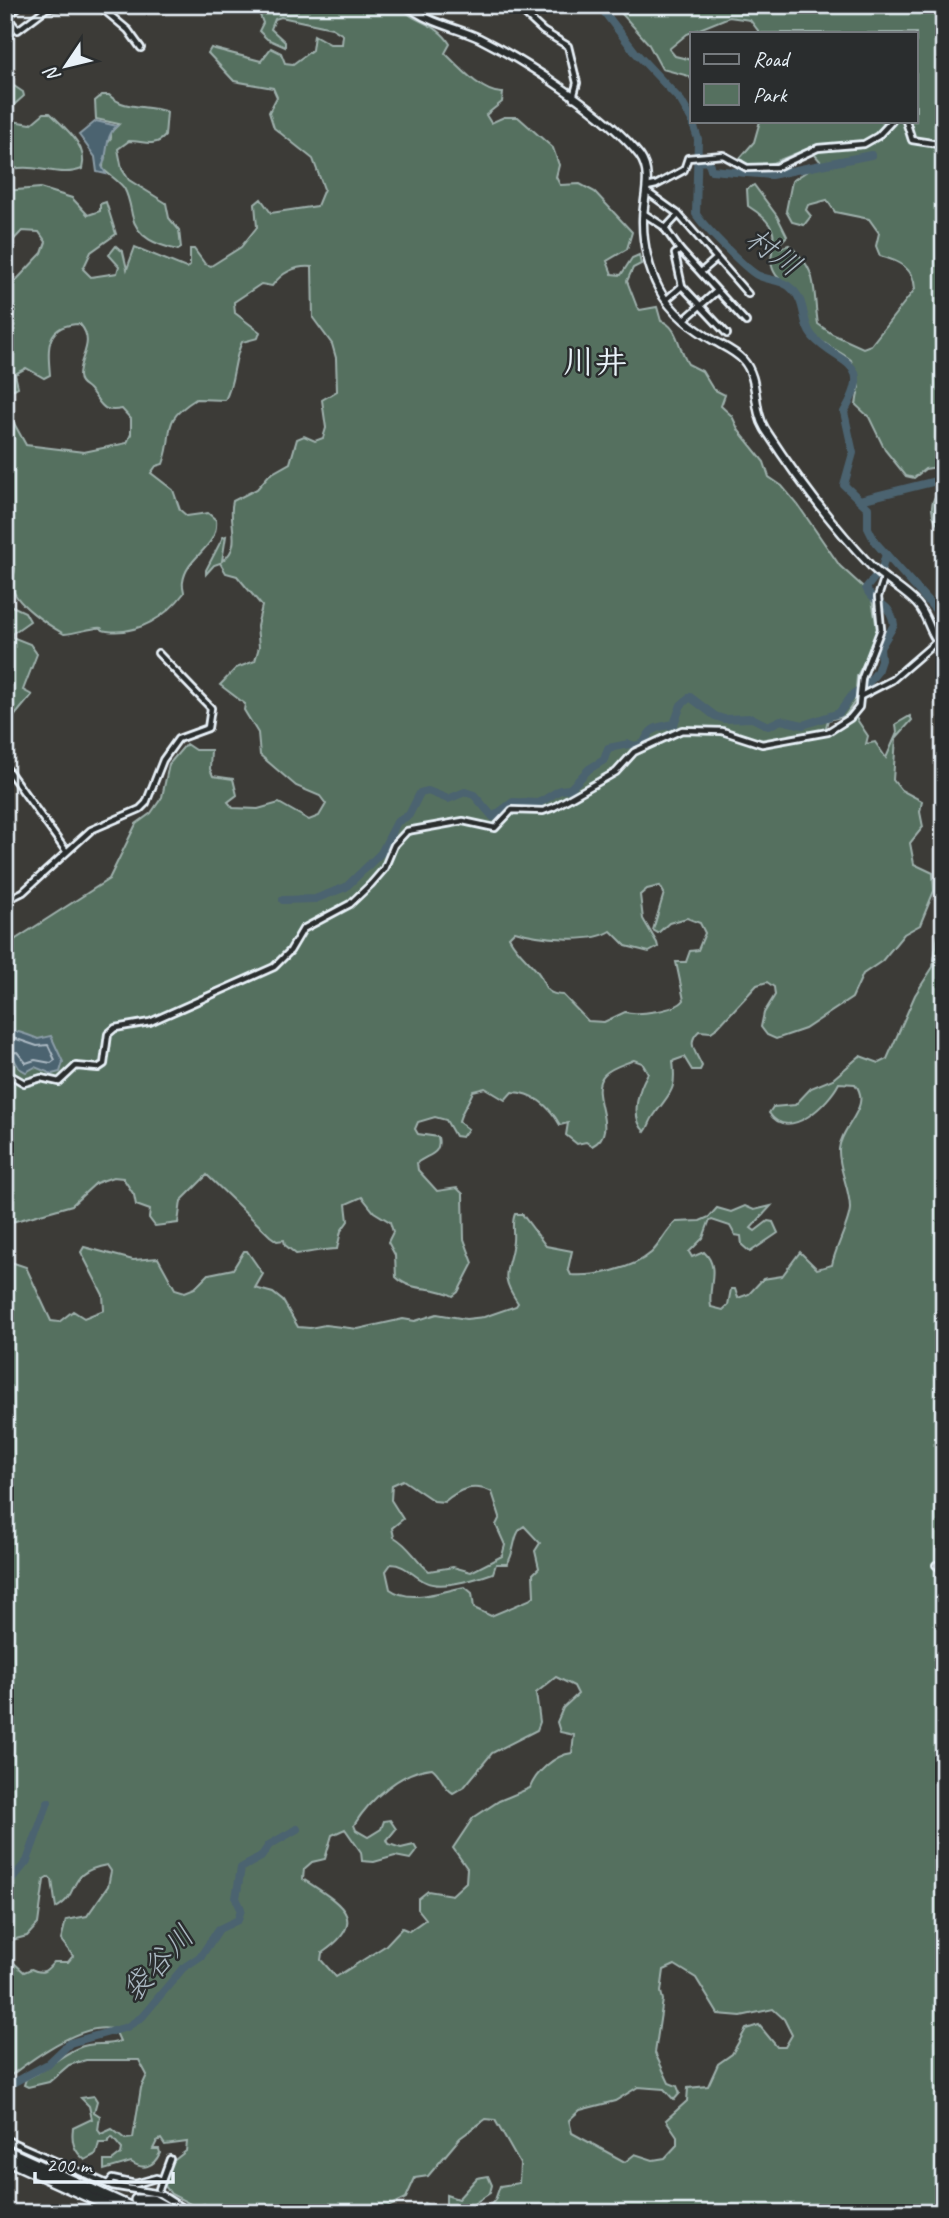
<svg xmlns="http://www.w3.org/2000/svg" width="949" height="2218" font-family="Caveat,'Klee One',sans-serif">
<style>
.green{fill:#55705f;stroke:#9eb0ac;stroke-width:2;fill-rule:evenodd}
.water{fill:#4c6370;stroke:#8a9ca6;stroke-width:2}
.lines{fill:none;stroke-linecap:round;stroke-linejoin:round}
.shore{stroke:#aab8c2;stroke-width:2}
.river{stroke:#4c6370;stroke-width:8}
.motorway-tunnel{stroke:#565654;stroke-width:9;stroke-dasharray:9 4.5;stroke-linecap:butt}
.minor-casing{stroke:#e8f1f8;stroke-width:10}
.secondary-casing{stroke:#e8f1f8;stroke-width:11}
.motorway-casing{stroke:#e8f1f8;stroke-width:14}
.minor{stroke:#2a2d2e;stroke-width:4.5}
.secondary{stroke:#2a2d2e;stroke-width:6}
.motorway{stroke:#2a2d2e;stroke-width:9}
.labels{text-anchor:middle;stroke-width:5;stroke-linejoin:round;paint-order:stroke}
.water-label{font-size:30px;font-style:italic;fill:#aab8c2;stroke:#2a2d2e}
.quarter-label{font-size:32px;font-weight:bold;fill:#e8f1f8;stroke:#2a2d2e}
</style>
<rect width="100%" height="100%" fill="#3c3b37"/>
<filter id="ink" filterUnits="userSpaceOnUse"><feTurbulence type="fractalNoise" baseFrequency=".0143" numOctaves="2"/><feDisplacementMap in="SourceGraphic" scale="14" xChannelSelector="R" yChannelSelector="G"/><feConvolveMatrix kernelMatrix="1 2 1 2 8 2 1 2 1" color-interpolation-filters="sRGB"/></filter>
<g filter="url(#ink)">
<g class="green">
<path d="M256 5H399C415 25 436 21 450 44L445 53C459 67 483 94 503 93L502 102 486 115 491 123 504 117H518L553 148 559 165 556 177 560 185 580 184 595 192 632 232 627 249 607 261 612 274 621 275 632 258 639 255 641 264 633 268 627 281 637 307 640 310 657 307 661 321C678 325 679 351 688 364L702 371 713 389 725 395 721 406 732 416 739 431 764 462 769 477 782 486 798 505 840 566 871 594 877 629 874 643 857 676 855 701 845 716 828 720 826 727 833 732 856 718 868 736 866 744 875 742 886 758 897 733 896 724 910 716 912 720 896 738 893 780 901 790 922 801 920 812 923 827 910 843 914 864 933 873 934 891 920 925 904 934 882 961 863 974 852 998 805 1029 776 1039 767 1035 761 1027 764 1013 775 995 774 987 767 982 757 985 718 1027 711 1032 699 1031C686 1043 696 1052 702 1066L700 1070H692L684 1057 673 1061C677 1094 669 1092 653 1117 650 1121 649 1127 645 1132 629 1117 639 1088 648 1073L642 1063 634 1060C625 1064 611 1067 604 1075 586 1094 622 1131 592 1146L586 1142 577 1144 566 1135 568 1123 560 1125C550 1107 534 1093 512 1092L505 1100 485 1088 473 1091C470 1101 460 1112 459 1122L468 1129 462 1137 455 1136 446 1120 435 1117 418 1122 415 1129 418 1134 438 1137C442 1155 428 1154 417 1163L418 1170 437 1191 457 1188 463 1194 464 1239 473 1263 458 1292 453 1296C434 1285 412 1293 396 1277L395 1255 388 1242 393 1232 390 1222 374 1212 362 1197 346 1204 348 1221 341 1231 337 1249C322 1249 310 1253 296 1254L285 1245 284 1240 277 1241 270 1236 207 1175 181 1201 178 1223 155 1226 149 1218 150 1210 136 1205 134 1195 123 1178 113 1177 96 1183 72 1205 5 1224V946L109 879 136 824 151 813 162 797 169 764 186 744 195 750H211L210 769 213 776 233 779 237 795 228 802 233 808 258 809 279 803 309 820 319 816 326 804 320 796 296 786 260 755 258 733 244 710 245 704 220 685 236 668 255 661 259 647 257 626 262 606 237 576 226 573 220 563 214 565 206 574V570L223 537 226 536 222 561C244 546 227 522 233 501L257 489 269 475 290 463 297 439 304 436 315 441 323 438 326 428 322 400 337 391 336 358 332 344 313 318 312 267C296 265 281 273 272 286L261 284 234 302 235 313 260 332 258 338 242 342C233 360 235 382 225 400L196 399C158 423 176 430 163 464L156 466 151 473 173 490 180 510 187 516 208 513 216 520C219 548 186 556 183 582 182 586 184 589 184 593 167 616 138 635 107 631 97 630 107 627 96 628 85 630 75 633 64 634 50 626 12 602 12 585 12 579 15 574 15 568L5 561V407L26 445 84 452 127 443 131 434V419L122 409C100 414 101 401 89 389 85 385 79 383 79 376 79 356 96 343 80 324 44 324 48 350 50 375L44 378 26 368 15 374 18 387 5 394V322L13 317 15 308 11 306 5 312V292L42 253 46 242 39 232 22 231 5 249V191L40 188 72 198 88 215 100 211V204L106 202 116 234 91 252 83 269 91 277 117 273 119 266 109 255 116 246 123 252 127 269 135 247 186 268 190 266V249H194L205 264 211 266 241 247 257 227 255 204 261 199 271 213 317 206 324 189 313 159 274 128 269 112 277 97 273 88 234 81 208 53 211 48 261 61 271 48 281 53 285 63 293 64 312 50 314 35 330 44H342L343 35 332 28 281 17 275 19 271 29 285 42V47L267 39 259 31 263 23ZM660 886 664 893 653 930 658 933 669 923 687 918 700 923 705 933 698 950 690 951 686 962H676L684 1000C676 1011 637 1015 625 1012L604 1022 588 1021 563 995C541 994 547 983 537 971 527 959 517 952 509 937L515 931C537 938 591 944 611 931L626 946 649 952 658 947 657 943 643 919 640 895 647 889Z"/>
<path d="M614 5H944V466L925 469 914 478 906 476 885 450 869 417 856 405 859 387 851 360C841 352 824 345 815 336 804 325 805 302 793 287 788 282 780 281 776 275 759 250 796 236 748 206L747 189 754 185 777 216 787 236 778 245 780 248 789 245C820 272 812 287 818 324L832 334 863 348 871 345 915 289C914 268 899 261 880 256L876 246 879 233 869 219 835 212 827 200 808 205 806 210 811 216 804 225 792 222 786 211 792 181 821 162 809 148 770 164 747 166 740 158 754 142 760 121H916V33H760L750 20 729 17 687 34 669 49 675 56 692 60V81L689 76 662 69 648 43Z"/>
<path d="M5 80 23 92 24 96 5 113Z"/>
<path d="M102 95H109C125 111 148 104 167 112L165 136C155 148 143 141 129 141L118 149 122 169 129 180 166 203 169 218 179 230 181 248 178 250C158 245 137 239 132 215 130 205 129 197 124 188 118 180 110 176 103 169L104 147 111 138V132L119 124 96 119 95 101Z"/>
<path d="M44 113H50C65 128 89 146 82 169 58 179 30 160 5 172V120L31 124Z"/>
<path d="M944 487V532C930 518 926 500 944 487Z"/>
<path d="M12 606 25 612 30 621 13 633 12 637 30 644 37 654 23 690 32 695 12 719 9 718 13 707H5V608Z"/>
<path d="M944 893V2213H483L495 2200 500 2186 519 2183 520 2164 495 2120 486 2119 460 2138 428 2176 415 2178 406 2198 376 2213H216L204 2204 196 2207 171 2194 165 2186 171 2163 186 2151 187 2142 165 2145 161 2139 157 2141 153 2149H159L160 2153C153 2168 143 2170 131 2162L104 2170V2161H112L121 2154 122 2149 112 2137 107 2143H99L96 2154 85 2160C74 2151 71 2142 73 2128L92 2119 89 2106 81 2098 94 2096 97 2101 94 2112 100 2116 98 2130 101 2134 112 2129 125 2139 133 2138 141 2088 147 2075 139 2060H86L69 2065 49 2082 28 2087 24 2085 26 2079C45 2071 59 2056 78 2048 94 2041 105 2047 120 2041L115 2030C84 2019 29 2061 5 2080V1994L11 1987 5 1968 14 1963 24 1972 31 1969C43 1975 46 1971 54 1962H68L73 1956 61 1940 66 1920 87 1916 108 1886 111 1871 107 1865C63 1873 83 1893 56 1908L52 1880 49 1877 44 1880 38 1924 27 1936 8 1941 5 1947V1260L26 1267 51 1321 59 1322 73 1311 84 1318 104 1310 103 1295 81 1252 84 1247 133 1260 158 1258 175 1289 185 1292 195 1288 209 1274 233 1269 244 1251H247L263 1274 255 1288 273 1293 283 1301 298 1327 310 1328 325 1325 358 1329 403 1319 415 1321 437 1314 466 1319 484 1317 516 1306 518 1303C497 1273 510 1270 513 1241 514 1231 511 1223 515 1214H522L546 1246 572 1251 568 1269 571 1275C594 1277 633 1269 651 1253 661 1244 665 1231 676 1222L700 1221 709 1217 717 1208 731 1212 745 1206 754 1210 771 1206 751 1228 755 1231 768 1221 773 1222 778 1233 750 1252 742 1245 741 1236 735 1235 730 1226 712 1220 709 1222 703 1238 689 1252 692 1257 704 1252C721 1268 707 1287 711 1307L723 1310 728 1305 731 1289H735L738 1298 749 1294 763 1279 782 1276 800 1252 817 1269 832 1265C835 1248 850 1222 850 1208 850 1189 838 1168 839 1149 841 1126 873 1106 855 1084L839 1083C829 1103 789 1143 769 1113L773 1107 795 1105 811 1088 833 1079 860 1056 879 1063 887 1059 915 995 933 967 940 921V905L937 900ZM403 1480 434 1501 444 1502C459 1489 473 1483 492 1492L500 1517 496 1525 505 1545 502 1556 471 1572 453 1567 429 1571C415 1560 410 1546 394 1537L392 1528 403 1519 391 1500 392 1485ZM524 1526 540 1543 535 1551 539 1568 533 1574 534 1596 529 1600 491 1616 474 1608 472 1593 465 1587C442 1591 410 1604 390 1589L386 1571 391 1564C405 1564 414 1577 426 1582 443 1590 476 1579 493 1573L496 1564H507C516 1552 512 1533 524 1526ZM556 1677 574 1686 578 1694 563 1708 557 1722 560 1732 574 1735 572 1753C555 1755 536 1772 530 1788L499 1801 473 1818 453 1848 467 1868 466 1882 452 1895 428 1891 418 1899V1909L426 1919 409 1931 402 1928 385 1946 336 1977 321 1960 322 1953C372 1919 339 1903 303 1879L304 1869 312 1862 325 1859 332 1835 345 1829 361 1852 362 1861 374 1862 395 1856 410 1859 417 1850 414 1845 401 1848 389 1844 387 1840 396 1829 390 1820 384 1821 381 1829 368 1837 356 1830 354 1825C370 1799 401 1771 432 1768 442 1775 442 1787 453 1793L465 1786 492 1753 537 1730 540 1722 536 1693ZM675 1965 696 1978 718 2014 741 2016 773 2009 784 2019 792 2035 785 2047H777L759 2025 746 2029 732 2054 718 2064 708 2086 688 2088 687 2101 666 2120 677 2136V2145L665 2158 653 2160 635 2154 625 2162 572 2133 569 2120 580 2110 615 2101 638 2087 664 2089 674 2100 680 2093 677 2086 669 2083 655 2053 663 2000 661 1992 664 1970Z"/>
<path d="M488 2176 492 2185 490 2193 460 2213H413L424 2203 441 2212 446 2205V2195L458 2199 477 2178Z"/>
</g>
<g class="water">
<path d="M96 121 117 126C104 136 109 155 102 166L106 174 97 172 95 157 79 135Z"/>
<path d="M5 1028C18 1032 27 1034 38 1039L51 1036 63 1062 60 1072 52 1074 35 1067 26 1072 19 1068 14 1059 5 1061Z"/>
</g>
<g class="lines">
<path class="shore" d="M5 1035 37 1046 48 1045 55 1060 51 1063 35 1060 26 1063 17 1052 5 1054"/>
<g class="river">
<path d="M599 5 635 52 681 101 692 120"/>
<path d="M692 121 698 139 696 214C703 226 746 269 757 275 769 281 782 279 792 289 807 302 801 324 813 337 840 366 875 360 844 412L853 453 844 485 868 508V528L875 542 944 619"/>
<path d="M698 162 709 161 711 170 771 175 871 155"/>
<path d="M860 500 944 479"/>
<path d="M283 900 315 899 346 887 381 853 397 822 409 815 420 793 428 791 448 799 465 792 474 795 493 817 513 802 539 803 560 790 570 789 589 769 604 760 608 748 629 744 635 746 644 743C651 725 658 728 674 724L681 705 690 697 715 716 724 719 752 718 768 726 781 720 803 725 839 713 854 693 865 687 877 672 881 660 880 648 894 625C891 601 873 605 866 588L882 568 886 554"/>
<path d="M5 1888 27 1861 48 1802"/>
<path d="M5 2087 48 2064 70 2043 127 2027 142 2017 183 1968 201 1956 219 1929 238 1920 241 1909 236 1898 241 1868 261 1857 269 1845 297 1829"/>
</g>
<path class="motorway-tunnel" d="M102 2213 136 2200"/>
<defs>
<g id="minor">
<path d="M20 5 7 17 18 30 47 8 62 7"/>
<path d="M98 5 128 30 141 48"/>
<path d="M515 5 543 31 568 46 577 83 573 98"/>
<path d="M906 121 912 140 944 145"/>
<path d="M647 187 656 185 684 170 688 158 723 155 747 168 777 167 818 148 864 144 878 136 892 121"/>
<path d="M646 191 678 214 748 294"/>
<path d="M643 213 663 226 680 250 746 322"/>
<path d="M665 229 678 215"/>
<path d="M680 250 675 254 682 286 727 334"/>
<path d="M701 272 716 259"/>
<path d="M666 300 682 286"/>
<path d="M684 320 717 291"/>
<path d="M861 696 892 680 936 642"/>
<path d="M5 766 66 851"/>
<path d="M5 901 23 892 91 830 140 809 146 803 163 760 178 739 208 728 211 708 158 653"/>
<path d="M5 1072 24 1083 41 1078 59 1082 76 1066 98 1068 104 1064 108 1034 115 1028 150 1022 274 967 290 951 303 929 350 904 371 884 384 869 394 845 407 831 463 821 495 828 512 810 543 811 554 807 616 772 634 752 682 730 722 731 762 744 828 732 850 718 859 707 862 678 881 629 878 597 884 579"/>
<path d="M936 1565 944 1571"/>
<path d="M5 2139 112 2186 160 2194 190 2213"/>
<path d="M108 2184 112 2179 135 2184 156 2178 162 2180"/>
<path d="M159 2189 170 2159"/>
<path d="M537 2213 538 2210"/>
</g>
<path id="secondary" d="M407 5C427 23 455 27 479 38 525 61 609 115 640 156 654 176 642 201 643 223 643 245 649 270 659 289 671 313 694 329 716 342 725 347 736 352 743 360 760 379 752 408 765 429 796 477 833 526 872 567 886 581 904 590 917 604 929 617 929 636 944 648"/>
<g id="motorway">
<path d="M5 2150 143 2213"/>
<path d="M5 2159 124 2213"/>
<path d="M136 2200H152L176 2213"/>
</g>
</defs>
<use href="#minor" class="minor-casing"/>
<use href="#secondary" class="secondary-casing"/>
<use href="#motorway" class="motorway-casing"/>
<use href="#minor" class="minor"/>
<use href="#secondary" class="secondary"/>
<use href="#motorway" class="motorway"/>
</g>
</g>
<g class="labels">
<g class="water-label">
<text transform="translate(774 252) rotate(36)" y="10">村川</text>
<text transform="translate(158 1963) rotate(-47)" y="10">袋谷川</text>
</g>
<g class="quarter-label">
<text x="595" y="373">川井</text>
</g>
</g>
<rect width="949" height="2218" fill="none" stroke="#2a2d2e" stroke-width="28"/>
<rect x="14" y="14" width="921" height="2190" fill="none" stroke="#e8f1f8" stroke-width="2.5" filter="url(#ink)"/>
<rect x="690" y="32" width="228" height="91" fill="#2a2d2e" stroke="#767b7f" stroke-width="2"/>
<rect x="704" y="54" width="35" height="10" fill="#2a2d2e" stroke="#767b7f" stroke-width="2"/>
<text x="753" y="66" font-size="21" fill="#e8f1f8">Road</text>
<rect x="704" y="84" width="35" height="21" fill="#55705f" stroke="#767b7f" stroke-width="2"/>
<text x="753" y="102" font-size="21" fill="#e8f1f8">Park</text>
<g transform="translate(66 66) rotate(235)" stroke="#2a2d2e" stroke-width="5" paint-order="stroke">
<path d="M0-5L12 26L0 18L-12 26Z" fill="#e8f1f8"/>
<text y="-10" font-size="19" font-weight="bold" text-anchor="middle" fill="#e8f1f8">N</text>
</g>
<path d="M35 2172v10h138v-10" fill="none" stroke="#e8f1f8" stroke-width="3.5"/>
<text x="46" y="2172" font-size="21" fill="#e8f1f8" stroke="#2a2d2e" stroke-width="5" paint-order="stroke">200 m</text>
</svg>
